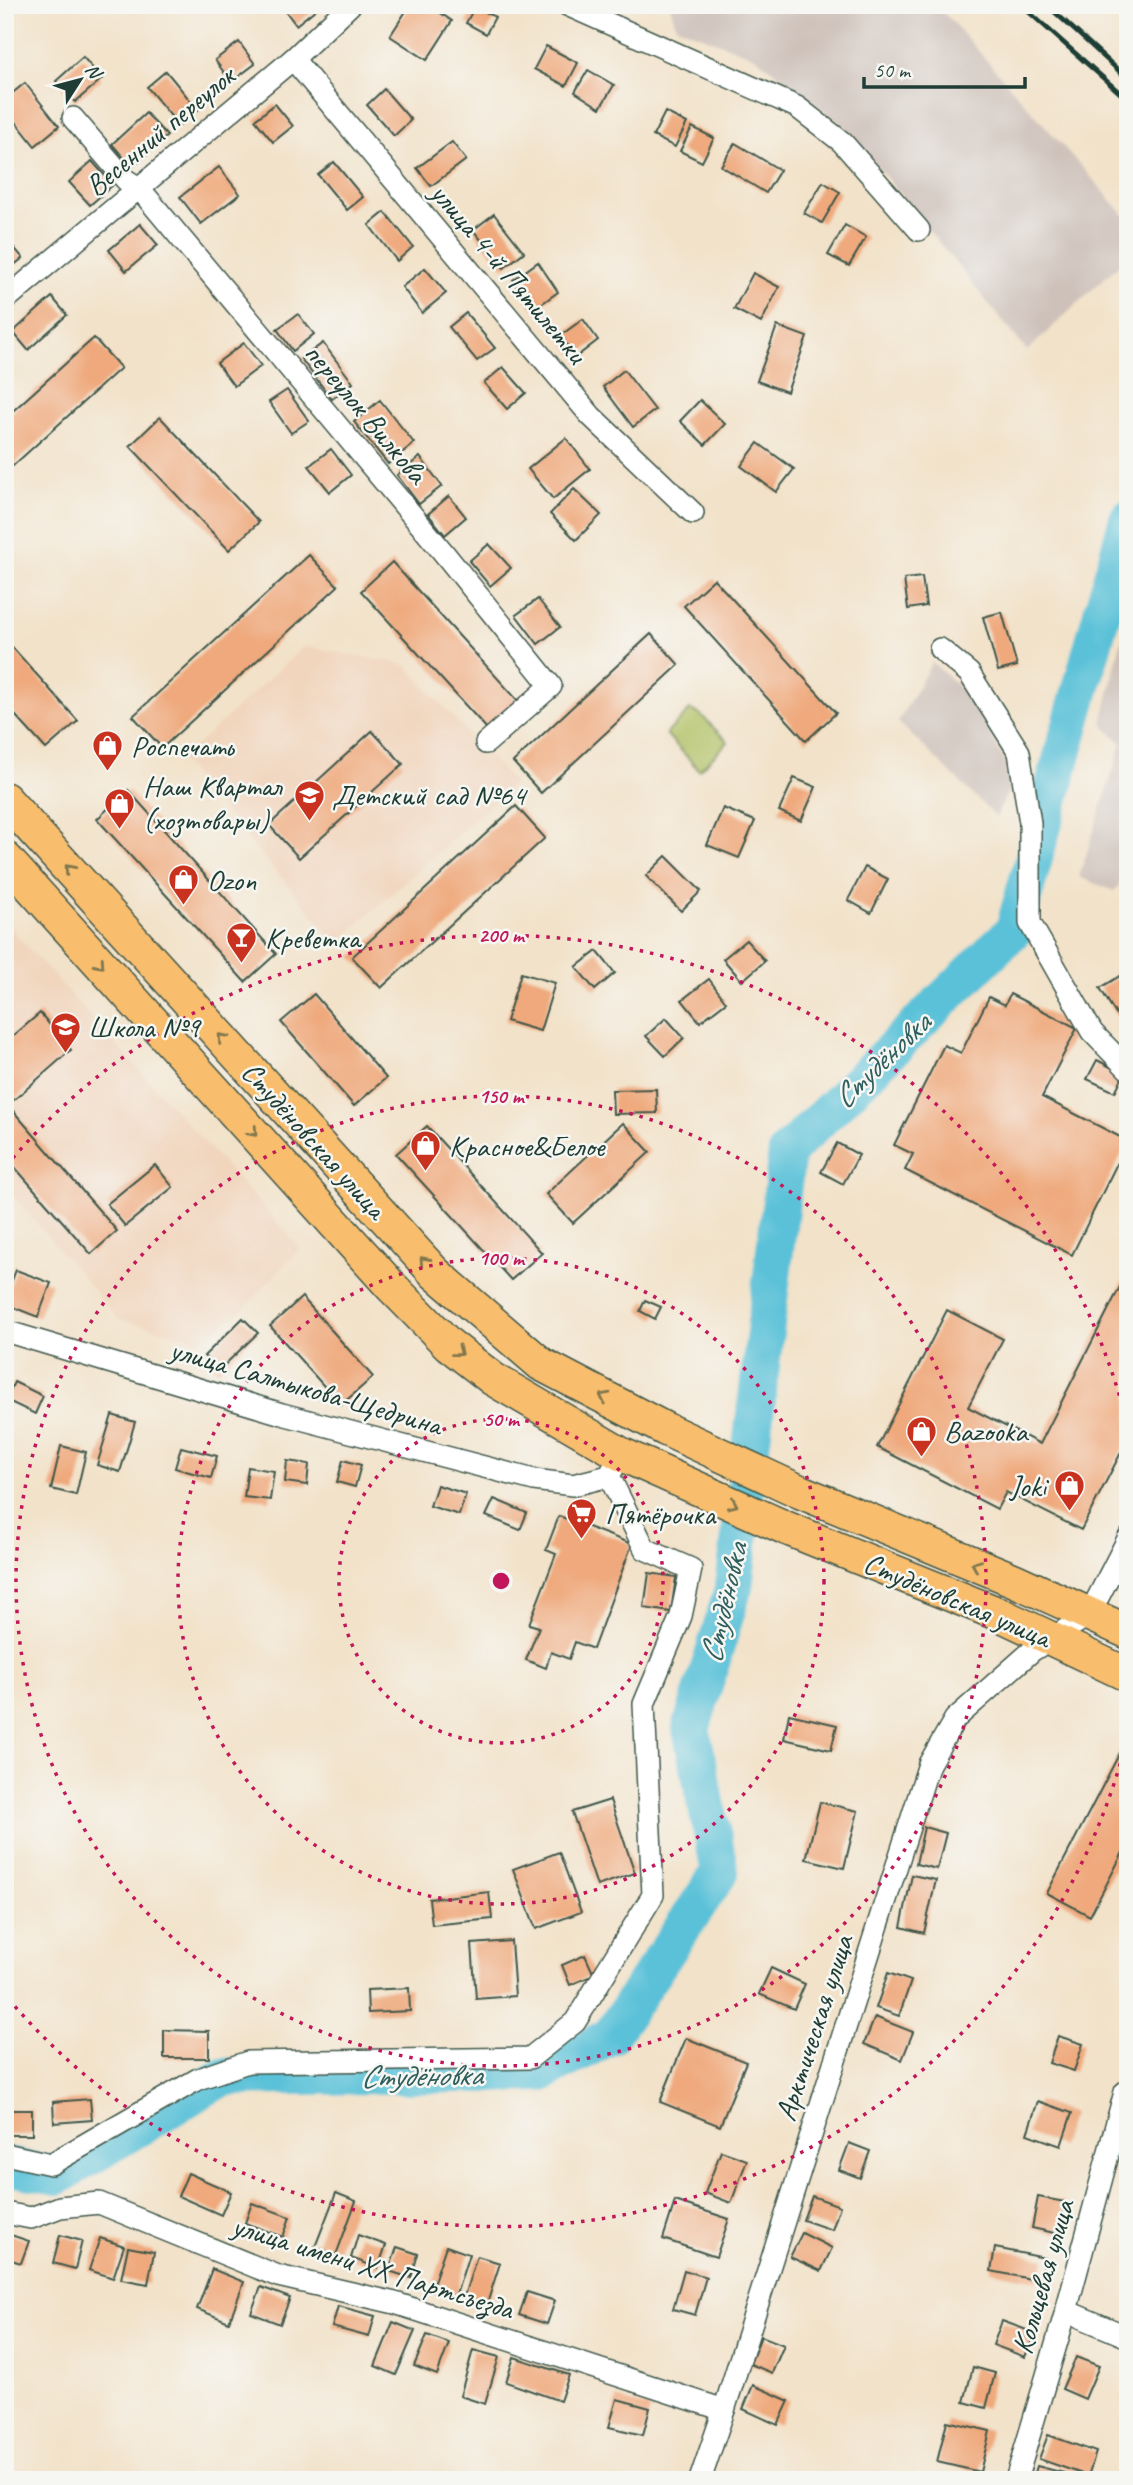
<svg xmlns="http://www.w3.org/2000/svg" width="1133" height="2485" font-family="Caveat,sans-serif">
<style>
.built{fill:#f1d5bd}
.industrial{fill:#cec1ba}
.green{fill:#b1c063;stroke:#687e4c;stroke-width:2}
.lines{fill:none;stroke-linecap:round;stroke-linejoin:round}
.river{stroke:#5ac1d8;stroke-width:38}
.building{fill:#efa97b}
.street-casing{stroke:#3f564a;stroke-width:24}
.primary-casing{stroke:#3f564a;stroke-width:36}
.street{stroke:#fff;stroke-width:21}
.primary{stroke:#f9be6d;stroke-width:33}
.rail{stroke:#1f3d34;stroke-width:5}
.oneway{stroke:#81774e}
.ring{fill:none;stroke:#c2185b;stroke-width:3.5;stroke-dasharray:3.5 7}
.labels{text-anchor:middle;stroke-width:5;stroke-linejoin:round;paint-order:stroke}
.street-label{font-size:30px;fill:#1f3d34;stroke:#f6f6f2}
.poi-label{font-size:30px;fill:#1f3d34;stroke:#f6f6f2;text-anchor:start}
.water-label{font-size:32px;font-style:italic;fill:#2e5e5d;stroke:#f6f6f2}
.centre{fill:#c2185b;stroke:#f6f6f2;stroke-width:3.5}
.ring-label{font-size:21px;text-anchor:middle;font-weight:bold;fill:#c2185b;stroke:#f6f6f2;stroke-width:5;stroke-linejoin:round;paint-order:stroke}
</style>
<rect width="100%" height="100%" fill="#f6f6f2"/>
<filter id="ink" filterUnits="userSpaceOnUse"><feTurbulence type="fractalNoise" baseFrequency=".0143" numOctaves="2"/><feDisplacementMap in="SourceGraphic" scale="14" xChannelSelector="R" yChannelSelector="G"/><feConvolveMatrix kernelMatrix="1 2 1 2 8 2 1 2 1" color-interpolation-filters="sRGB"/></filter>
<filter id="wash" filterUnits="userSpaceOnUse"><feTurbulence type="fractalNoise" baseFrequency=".00686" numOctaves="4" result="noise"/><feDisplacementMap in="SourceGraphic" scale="28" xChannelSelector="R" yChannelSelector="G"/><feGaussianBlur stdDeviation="1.57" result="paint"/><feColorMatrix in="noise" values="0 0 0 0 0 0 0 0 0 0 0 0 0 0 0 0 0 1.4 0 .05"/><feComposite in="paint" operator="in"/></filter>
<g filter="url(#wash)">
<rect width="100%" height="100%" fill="#f2e2c9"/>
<g class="built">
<path d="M304 646 406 665 514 784 337 943 180 760Z"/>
<path d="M5 922 300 1248 244 1309 201 1340 118 1319 5 1186Z"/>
</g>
<g class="industrial">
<path d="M670 5H932L949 18 1128 219V256L1027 351 845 127 756 57 676 26Z"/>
<path d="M1128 627V875L1114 891 1079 877 1122 743 1102 724 1120 645Z"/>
<path d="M932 662 970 697 1014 778 996 817 898 722Z"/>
</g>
<path class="green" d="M690 710 700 714 728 742 699 770 666 734Z"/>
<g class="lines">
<path class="river" d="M5 2166 58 2176 223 2077 542 2073 610 2036 720 1872 691 1729 734 1586 787 1152 1014 930 1128 519"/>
</g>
<g id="blocks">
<g class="building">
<path d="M281 5H321L296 25Z"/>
<path d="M410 5H429L452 21 427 60 390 36Z"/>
<path d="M475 6 495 17 486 34 466 23Z"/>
<path d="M239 42 255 64 231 82 215 60Z"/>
<path d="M546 46 578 63 566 86 534 69Z"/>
<path d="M83 57 102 79 75 102 56 81Z"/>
<path d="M588 70 614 85 600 108 575 92Z"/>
<path d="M166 71 198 110 179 126 147 87Z"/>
<path d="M25 83 59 126 35 146 5 108V99Z"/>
<path d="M384 89 411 120 394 136 367 105Z"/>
<path d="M275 104 293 126 273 142 255 120Z"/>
<path d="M665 112 687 123 675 147 653 136Z"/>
<path d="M146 113 167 136 132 167 112 144Z"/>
<path d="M692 127 714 138 702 162 680 151Z"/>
<path d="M452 142 466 160 431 186 417 168Z"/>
<path d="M735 143 780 170 766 193 721 166Z"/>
<path d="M92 161 113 185 90 205 69 182Z"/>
<path d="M334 162 363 197 347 210 318 175Z"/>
<path d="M219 167 240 194 201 224 180 197Z"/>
<path d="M823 182 840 192 822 223 804 213Z"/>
<path d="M385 212 413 247 397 261 369 225Z"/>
<path d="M494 214 524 252 504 268 473 230Z"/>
<path d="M140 224 158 245 126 271 109 250Z"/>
<path d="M845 225 866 237 849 266 828 255Z"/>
<path d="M5 237 23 258 5 272Z"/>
<path d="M538 262 558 292 534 309 513 280Z"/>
<path d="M425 268 446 293 422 313 402 287Z"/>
<path d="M753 273 779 287 761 323 734 309Z"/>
<path d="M52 297 67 315 28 350 13 332Z"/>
<path d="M466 313 495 348 477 361 449 327Z"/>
<path d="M298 314 314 334 293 351 277 329Z"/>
<path d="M583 319 598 340 576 357 560 336Z"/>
<path d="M777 326 807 337 787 392 757 381Z"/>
<path d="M94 338 121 368 5 473V418Z"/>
<path d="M244 343 261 366 234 386 217 363Z"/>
<path d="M323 343 353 383 332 399 301 359Z"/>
<path d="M503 367 526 393 507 409 484 383Z"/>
<path d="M624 370 655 410 633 427 603 387Z"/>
<path d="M287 390 309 421 291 433 269 402Z"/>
<path d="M380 400 414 443 388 464 354 422Z"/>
<path d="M700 400 725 424 705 445 680 421Z"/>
<path d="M160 417 259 522 229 550 130 446Z"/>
<path d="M566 438 590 469 553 499 528 469Z"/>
<path d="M758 443 794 469 776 492 741 466Z"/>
<path d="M331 449 351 475 330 492 309 466Z"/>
<path d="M420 457 442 486 419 504 397 475Z"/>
<path d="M574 489 601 515 576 540 550 514Z"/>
<path d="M449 496 466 517 445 535 428 514Z"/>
<path d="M489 544 511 568 490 586 469 561Z"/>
<path d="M309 555 338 586 162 748 133 716Z"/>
<path d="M392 562 520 703 489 731 361 591Z"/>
<path d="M922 577 926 606 908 609 904 579Z"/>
<path d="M714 579 836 713 806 741 684 606Z"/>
<path d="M538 599 560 627 538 644 516 615Z"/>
<path d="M1002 612 1017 666 998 671 983 617Z"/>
<path d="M651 634 679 665 541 793 513 762Z"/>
<path d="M5 639 78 721 46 749 5 704Z"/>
<path d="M372 731 403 764 299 858 269 825Z"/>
<path d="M794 778 816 787 801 821 779 811Z"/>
<path d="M128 790 276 954 245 982 97 819Z"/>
<path d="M516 806 545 838 381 988 352 957Z"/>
<path d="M723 808 755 821 739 858 707 845Z"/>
<path d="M666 856 701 891 681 911 646 876Z"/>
<path d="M865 867 888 879 871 913 848 900Z"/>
<path d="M746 940 765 961 742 981 723 959Z"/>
<path d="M597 951 615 973 595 990 576 967Z"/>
<path d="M521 973 555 983 540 1031 506 1021Z"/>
<path d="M1125 973 1128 978V1009L1117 1016 1100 988Z"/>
<path d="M709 979 726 1002 700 1022 682 1000Z"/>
<path d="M314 994 386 1078 354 1106 281 1022Z"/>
<path d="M1010 994 1077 1028 1042 1097 1128 1141 1072 1255 905 1170 913 1154 894 1145 944 1045 961 1053 989 997 1005 1005Z"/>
<path d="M40 1013 71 1050 8 1105 117 1231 91 1254 5 1156V1043Z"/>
<path d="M666 1018 684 1038 665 1056 646 1036Z"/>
<path d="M1097 1060 1124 1074 1115 1092 1087 1079Z"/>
<path d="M656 1089 657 1113 613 1114 612 1090Z"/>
<path d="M623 1123 650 1152 573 1223 546 1194Z"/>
<path d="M427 1126 542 1253 511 1280 396 1154Z"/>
<path d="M837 1143 859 1155 843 1184 821 1172Z"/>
<path d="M155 1165 173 1187 125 1226 107 1204Z"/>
<path d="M16 1270 51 1283 38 1317 5 1304V1298Z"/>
<path d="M1128 1271V1439L1081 1530 1006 1492 997 1509 877 1447 947 1310 1003 1339 968 1407 1040 1444Z"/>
<path d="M302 1297 373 1377 341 1405 270 1326Z"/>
<path d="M645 1300 661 1307 655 1319 640 1311Z"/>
<path d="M243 1318 258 1333 218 1371 204 1356Z"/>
<path d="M14 1382 43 1396 35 1414 6 1400Z"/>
<path d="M112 1415 135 1422 120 1472 97 1465Z"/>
<path d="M61 1446 86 1452 76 1495 51 1489Z"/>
<path d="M181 1447 217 1456 211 1478 175 1468Z"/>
<path d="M343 1460 361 1465 355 1487 337 1482Z"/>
<path d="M287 1461 309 1464 307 1485 285 1482Z"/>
<path d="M248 1467 274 1471 270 1500 244 1497Z"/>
<path d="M437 1485 466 1494 459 1515 430 1506Z"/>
<path d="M494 1499 527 1513 520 1530 486 1516Z"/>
<path d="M559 1516 632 1544 593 1649 575 1642 569 1659 551 1652 546 1668 526 1660 539 1627 529 1624 556 1554 546 1550Z"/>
<path d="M649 1573 676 1577 671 1612 644 1608Z"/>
<path d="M789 1714 837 1725 831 1750 784 1739Z"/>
<path d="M1128 1737V1843L1090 1916 1047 1893Z"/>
<path d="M610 1800 635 1873 597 1886 572 1812Z"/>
<path d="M820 1802 858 1811 844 1868 806 1859Z"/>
<path d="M924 1827 946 1833 937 1869 916 1864Z"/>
<path d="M559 1852 581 1912 536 1929 513 1869Z"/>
<path d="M912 1875 936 1880 924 1933 901 1927Z"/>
<path d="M489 1892 492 1919 432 1925 429 1899Z"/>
<path d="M511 1941 515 1996 476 1999 472 1944Z"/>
<path d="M585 1955 594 1975 570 1985 562 1965Z"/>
<path d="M771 1968 805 1984 794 2009 759 1994Z"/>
<path d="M888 1973 911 1981 899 2016 876 2008Z"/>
<path d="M409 1988 410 2011 368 2013 367 1990Z"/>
<path d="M875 2017 913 2032 902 2060 864 2044Z"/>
<path d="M164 2030 209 2031V2058H164Z"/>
<path d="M1058 2036 1083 2044 1074 2071 1049 2063Z"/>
<path d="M686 2038 746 2062 720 2126 660 2102Z"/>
<path d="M90 2099 92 2120 54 2123 53 2102Z"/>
<path d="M1038 2101 1072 2113 1061 2146 1027 2134Z"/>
<rect x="5" y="2110" width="27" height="25"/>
<path d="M849 2143 870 2151 860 2178 839 2170Z"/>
<path d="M721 2151 747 2160 731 2203 705 2193Z"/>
<path d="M188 2173 231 2192 221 2215 178 2196Z"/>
<path d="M336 2193 356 2201 336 2255 315 2247Z"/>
<path d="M812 2196 840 2206 832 2230 803 2220Z"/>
<path d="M1038 2197 1065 2202 1059 2234 1032 2228Z"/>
<path d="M675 2201 729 2219 716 2257 663 2239Z"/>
<path d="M252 2203 290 2217 283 2237 245 2223Z"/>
<path d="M5 2233 29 2241 21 2263 5 2258Z"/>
<path d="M802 2233 832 2248 821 2271 790 2257Z"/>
<path d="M60 2235 82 2241 75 2269 53 2263Z"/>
<path d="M358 2235 386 2245 378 2268 351 2258Z"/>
<path d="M100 2238 124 2246 113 2278 89 2270Z"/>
<path d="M446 2246 469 2254 455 2298 431 2290Z"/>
<path d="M128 2247 154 2252 148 2284 121 2279Z"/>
<path d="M397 2247 418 2254 411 2278 389 2271Z"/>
<path d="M995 2248 1045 2258 1041 2281 991 2271Z"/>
<path d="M477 2256 500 2263 486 2307 463 2299Z"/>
<path d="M212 2269 244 2282 229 2322 197 2309Z"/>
<path d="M684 2270 706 2277 695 2315 673 2309Z"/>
<path d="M261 2287 290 2298 280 2324 251 2313Z"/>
<path d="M527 2292 555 2301 547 2324 519 2315Z"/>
<path d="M338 2306 375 2316 369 2337 332 2327Z"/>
<path d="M1002 2321 1035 2333 1025 2357 993 2345Z"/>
<path d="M393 2322 415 2331 396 2375 375 2366Z"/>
<path d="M427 2335 449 2343 437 2375 414 2366Z"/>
<path d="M761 2336 784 2345 772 2373 750 2364Z"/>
<path d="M473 2350 499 2357 485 2404 460 2396Z"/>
<path d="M514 2357 569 2375 560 2401 506 2382Z"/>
<path d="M1076 2357 1099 2366 1085 2399 1062 2389Z"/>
<path d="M973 2367 995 2373 986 2408 964 2402Z"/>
<path d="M753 2385 789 2401 778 2425 743 2409Z"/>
<path d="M617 2399 650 2408 643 2435 609 2427Z"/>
<path d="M947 2421 990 2431 980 2472 937 2462Z"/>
<path d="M1048 2435 1096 2452 1088 2476 1039 2459Z"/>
<path d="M1037 2466 1064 2473 1062 2480H1033Z"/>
</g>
</g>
</g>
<g filter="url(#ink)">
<use href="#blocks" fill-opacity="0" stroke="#3f564a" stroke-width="2"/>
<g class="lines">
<defs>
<g id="street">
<path d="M567 5 797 107 842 142 919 230"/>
<path d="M293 59 591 416 693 513"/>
<path d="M73 118 126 180 139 188 443 552 551 686 486 743"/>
<path d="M5 300 293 59 350 5"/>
<path d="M940 649 969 673 1019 752 1030 823V923L1092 1032 1128 1069"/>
<path d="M5 1331 282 1414 534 1480 573 1485 609 1476 615 1465"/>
<path d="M5 2154 51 2164 198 2079 248 2062 530 2058 575 2022 653 1895 644 1704 681 1616 691 1569 645 1549 609 1476"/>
<path d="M5 2213 31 2218 60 2207 99 2203 278 2276 395 2303 724 2410"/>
<path d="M1066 2311 1128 2337"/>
<path d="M700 2480 724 2410 929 1764 955 1719 1033 1650 1089 1615 1128 1539"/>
<path d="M1016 2480 1066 2311 1125 2092 1128 2093"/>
</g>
<g id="primary">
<path d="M5 799 435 1273 541 1364 665 1429 801 1492 1014 1580 1128 1632"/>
<path d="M5 858 391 1286 448 1344 493 1379 621 1454 786 1528 1001 1615 1128 1675"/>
</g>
</defs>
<use href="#street" class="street-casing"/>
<use href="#primary" class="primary-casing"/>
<use href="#street" class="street"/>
<use href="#primary" class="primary"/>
<g class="rail">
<path d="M1021 5 1128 100"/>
<path d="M1047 5 1128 79"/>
</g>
</g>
<defs><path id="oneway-chevron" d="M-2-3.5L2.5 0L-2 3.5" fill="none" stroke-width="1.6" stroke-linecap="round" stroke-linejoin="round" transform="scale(1.75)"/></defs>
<g class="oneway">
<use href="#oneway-chevron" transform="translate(69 869) rotate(-132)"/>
<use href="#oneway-chevron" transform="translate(100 964) rotate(48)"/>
<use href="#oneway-chevron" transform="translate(222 1038) rotate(-132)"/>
<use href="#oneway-chevron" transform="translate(253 1132) rotate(48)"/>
<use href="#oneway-chevron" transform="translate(424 1261) rotate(-132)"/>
<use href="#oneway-chevron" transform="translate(458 1352) rotate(38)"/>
<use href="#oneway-chevron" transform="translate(604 1397) rotate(-152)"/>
<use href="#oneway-chevron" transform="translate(733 1504) rotate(24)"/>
<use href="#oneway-chevron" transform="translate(976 1565) rotate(-157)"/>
</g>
</g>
<g class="ring">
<circle cx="501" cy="1581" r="162"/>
<circle cx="501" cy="1581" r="323"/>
<circle cx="501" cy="1581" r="485"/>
<path d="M1126 1743A646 646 0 0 1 6 1996M6 1166A646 646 0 0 1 1126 1419"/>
</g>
<defs>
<symbol id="shop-pin" viewBox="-11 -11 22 30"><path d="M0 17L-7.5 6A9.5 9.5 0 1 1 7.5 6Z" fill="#c8321e" stroke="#f6f6f2"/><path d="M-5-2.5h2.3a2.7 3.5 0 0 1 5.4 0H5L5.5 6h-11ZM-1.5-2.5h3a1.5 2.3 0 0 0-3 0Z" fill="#fff"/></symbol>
<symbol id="school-pin" viewBox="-11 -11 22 30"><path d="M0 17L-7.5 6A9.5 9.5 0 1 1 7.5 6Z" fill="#c8321e" stroke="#f6f6f2"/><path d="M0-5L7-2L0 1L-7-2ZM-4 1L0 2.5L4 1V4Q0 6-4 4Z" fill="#fff"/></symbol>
<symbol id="bar-pin" viewBox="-11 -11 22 30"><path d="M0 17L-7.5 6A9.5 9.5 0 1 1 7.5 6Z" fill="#c8321e" stroke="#f6f6f2"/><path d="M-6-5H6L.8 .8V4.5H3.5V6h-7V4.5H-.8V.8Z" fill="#fff"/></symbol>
<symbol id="supermarket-pin" viewBox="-11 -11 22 30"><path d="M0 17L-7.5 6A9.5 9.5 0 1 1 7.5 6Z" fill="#c8321e" stroke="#f6f6f2"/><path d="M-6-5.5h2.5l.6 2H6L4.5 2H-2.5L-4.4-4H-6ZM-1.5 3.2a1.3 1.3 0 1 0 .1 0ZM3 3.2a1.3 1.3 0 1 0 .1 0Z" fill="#fff"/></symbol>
</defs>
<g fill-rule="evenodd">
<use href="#shop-pin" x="90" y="728" width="35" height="47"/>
<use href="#school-pin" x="292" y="778" width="35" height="47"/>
<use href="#shop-pin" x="102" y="786" width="35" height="47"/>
<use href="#shop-pin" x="166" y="862" width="35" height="47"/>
<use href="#bar-pin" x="224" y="920" width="35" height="47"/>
<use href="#school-pin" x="48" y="1010" width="35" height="47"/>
<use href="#shop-pin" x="408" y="1128" width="35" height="47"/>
<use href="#shop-pin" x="904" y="1414" width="35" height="47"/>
<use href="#shop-pin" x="1052" y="1468" width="35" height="47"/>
<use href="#supermarket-pin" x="564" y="1496" width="35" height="47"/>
</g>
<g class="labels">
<g class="street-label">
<text transform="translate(160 131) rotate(-40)" y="10">Весенний переулок</text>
<text transform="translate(509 273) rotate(50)" y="10">улица 4-й Пятилетки</text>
<text transform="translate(366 413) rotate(50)" y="10">переулок Вилкова</text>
<text transform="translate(314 1140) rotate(48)" y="10">Студёновская улица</text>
<text transform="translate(306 1387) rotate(16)" y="10">улица Салтыкова-Щедрина</text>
<text transform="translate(957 1600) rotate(23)" y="10">Студёновская улица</text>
<text transform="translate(814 2028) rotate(-72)" y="10">Арктическая улица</text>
<text transform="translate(373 2267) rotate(17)" y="10">улица имени ХХ Партсъезда</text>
<text transform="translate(1043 2277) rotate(-74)" y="10">Кольцевая улица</text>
</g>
<g class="poi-label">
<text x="131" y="756">Роспечать</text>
<text x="143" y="796">Наш Квартал<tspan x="143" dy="34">(хозтовары)</tspan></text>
<text x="332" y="805">Детский сад №64</text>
<text x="207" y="890">Ozon</text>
<text x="265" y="948">Креветка</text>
<text x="88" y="1037">Школа №9</text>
<text x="449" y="1156">Красное&amp;Белое</text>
<text x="944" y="1441">Bazooka</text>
<text x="1046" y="1496" text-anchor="end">Joki</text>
<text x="605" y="1524">Пятёрочка</text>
</g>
<g class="water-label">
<text transform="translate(881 1060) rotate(-44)" y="11">Студёновка</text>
<text transform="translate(723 1603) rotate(-77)" y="11">Студёновка</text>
<text transform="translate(421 2075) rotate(-1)" y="11">Студёновка</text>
</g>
</g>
<circle cx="501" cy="1581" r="10" class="centre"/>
<g class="ring-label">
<text x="501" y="942">200 m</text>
<text x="501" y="1103">150 m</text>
<text x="501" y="1265">100 m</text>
<text x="501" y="1426">50 m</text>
</g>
<rect width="1133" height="2485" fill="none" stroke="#f6f6f2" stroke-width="28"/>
<g transform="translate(80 80) rotate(54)" stroke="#f6f6f2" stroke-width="5" paint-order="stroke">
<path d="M0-5L12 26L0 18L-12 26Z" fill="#1f3d34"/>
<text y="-10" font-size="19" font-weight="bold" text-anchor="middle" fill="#1f3d34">N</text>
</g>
<path d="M864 77v10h161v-10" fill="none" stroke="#1f3d34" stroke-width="3.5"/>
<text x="874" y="77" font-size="21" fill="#1f3d34" stroke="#f6f6f2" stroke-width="5" paint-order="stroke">50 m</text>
</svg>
